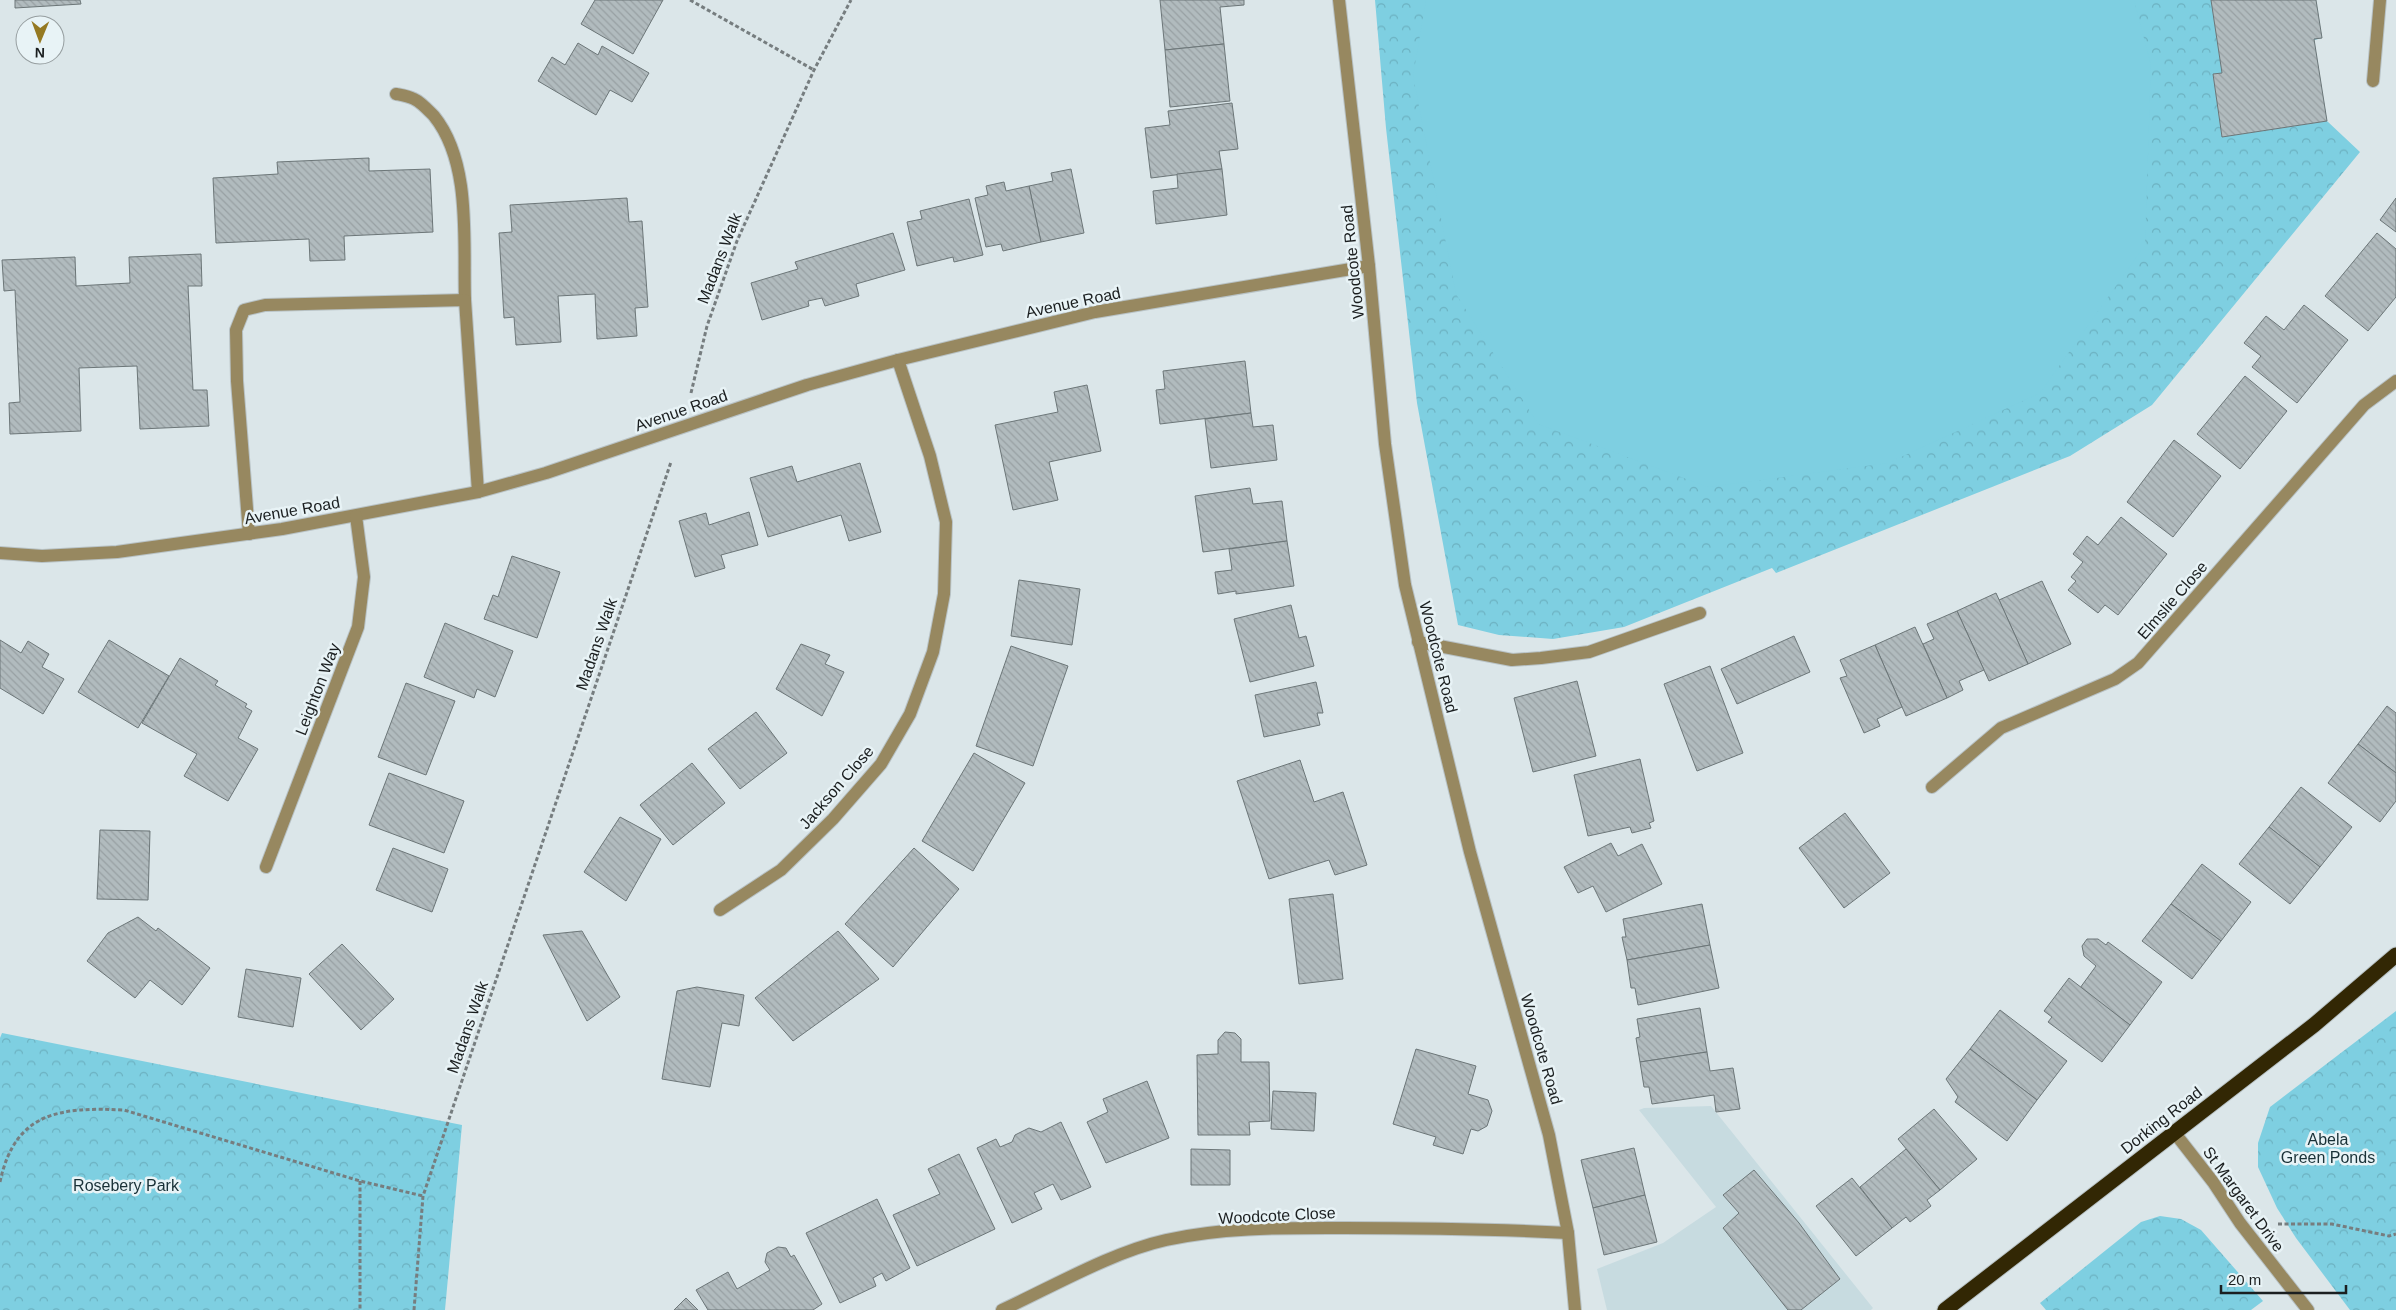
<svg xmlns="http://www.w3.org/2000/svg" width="2396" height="1310" font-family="Arial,sans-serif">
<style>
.built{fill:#c7dbe0}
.park{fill:url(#park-crowns)}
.pitch{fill:#7ecfe1}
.building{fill:url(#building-back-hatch);stroke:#6c7678}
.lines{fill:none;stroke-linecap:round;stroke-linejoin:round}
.minor-casing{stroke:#b8c2c5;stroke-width:14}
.highway-casing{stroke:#b8c2c5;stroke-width:17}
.path{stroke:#767d7f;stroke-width:3;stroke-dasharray:4 2.5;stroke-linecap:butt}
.minor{stroke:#978860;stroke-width:12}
.highway{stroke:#322704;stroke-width:15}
.labels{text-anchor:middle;stroke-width:5;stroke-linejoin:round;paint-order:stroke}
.street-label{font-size:16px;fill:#1b1f20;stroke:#e8f3f6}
.park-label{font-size:16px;fill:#193137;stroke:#e8f3f6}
</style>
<defs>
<pattern id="park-crowns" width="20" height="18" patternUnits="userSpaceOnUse" patternTransform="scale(1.25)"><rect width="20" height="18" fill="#7ecfe1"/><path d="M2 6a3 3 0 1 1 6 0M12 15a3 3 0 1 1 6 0" fill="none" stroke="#6cb1c1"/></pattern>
<pattern id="building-back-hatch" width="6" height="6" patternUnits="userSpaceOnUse" patternTransform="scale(1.25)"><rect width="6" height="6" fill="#b1bbbe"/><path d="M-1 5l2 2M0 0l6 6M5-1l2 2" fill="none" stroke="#98a0a3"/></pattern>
</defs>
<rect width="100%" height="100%" fill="#dbe6e9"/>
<path class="built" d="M1711 1106 1873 1308 1871 1310H1607L1597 1269 1663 1243 1716 1207 1639 1110 1644 1108Z"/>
<g class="park">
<path d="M1375 0H2316L2322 38 2314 40 2327 121 2360 152 2152 405 2070 456 1776 573 1772 568 1624 627 1553 639 1499 635 1458 625 1417 403 1386 128Z"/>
<path d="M2396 1011V1310H2350L2296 1238 2277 1208 2258 1167V1143L2270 1107Z"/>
<path d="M2 1033 462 1125 445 1310H0V1038Z"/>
<path d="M2160 1216 2181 1219 2201 1230 2263 1301 2251 1310H2046L2040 1303 2141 1222Z"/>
</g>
<path class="pitch" d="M1426 0H2134L2151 65 2145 245 2040 393 1888 463 1708 487 1538 424 1456 294 1413 76Z"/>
<g class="building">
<path d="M15 0H80L81 4 15 8Z"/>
<path d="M595 0H663L633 54 581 24Z"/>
<path d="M1160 0H1244V5L1220 7 1224 44 1165 50Z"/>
<path d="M2211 0H2316L2322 38 2314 39 2327 121 2222 137 2213 74 2222 73Z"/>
<path d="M578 43 598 55 602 46 649 73 632 102 610 90 596 115 538 81 552 57 565 65Z"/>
<path d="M1224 44 1230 101 1170 107 1165 50Z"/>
<path d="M1232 103 1238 149 1219 151 1222 169 1151 178 1145 128 1170 125 1168 111Z"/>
<path d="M369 158V171L430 169 433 232 344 236 345 260 310 261 309 239 216 243 213 178 278 174 277 162Z"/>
<path d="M1071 169 1084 233 1041 242 1029 186 1053 181 1051 173Z"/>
<path d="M1222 169 1227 215 1156 224 1153 191 1178 188 1177 174Z"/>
<path d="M1004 182 1006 191 1029 186 1041 242 1003 251 1001 244 986 247 975 198 988 195 986 186Z"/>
<path d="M627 198 629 222 642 221 648 307 635 308 637 336 597 339 595 294 558 296 561 342 516 345 514 317 504 318 499 233 512 232 510 205Z"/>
<path d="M2396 198V232L2380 220Z"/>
<path d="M969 199 983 255 954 262 953 257 917 266 907 222 922 219 920 211Z"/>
<path d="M893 233 905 270 856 284 859 296 825 306 822 298 808 301 809 306 762 320 751 283 798 269 795 262Z"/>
<path d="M2377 233 2396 249V297L2368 331 2325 296Z"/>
<path d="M201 254 202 286H188L193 390H207L209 426 140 429 137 366 79 368 81 431 10 434 9 403 20 402 15 290 4 291 2 260 75 257 76 286 130 283 129 257Z"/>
<path d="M2304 305 2348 340 2297 403 2252 367 2261 356 2244 343 2266 316 2284 330Z"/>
<path d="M1245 361 1251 413 1160 424 1156 390 1165 389 1163 371Z"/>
<path d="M2245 376 2287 411 2240 469 2197 434Z"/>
<path d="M1087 385 1101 451 1049 462 1058 500 1013 510 995 425 1058 412 1054 392Z"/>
<path d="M1251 413 1253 427 1273 425 1277 460 1211 468 1205 419Z"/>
<path d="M2174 440 2221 476 2173 537 2127 502Z"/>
<path d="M860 463 881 532 849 541 841 515 768 537 750 478 792 466 797 482Z"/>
<path d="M1250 488 1253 504 1282 501 1287 541 1203 552 1195 496Z"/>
<path d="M749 512 758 545 721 555 725 568 695 577 679 521 706 513 709 525Z"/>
<path d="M2121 517 2167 554 2118 615 2105 605 2098 613 2068 590 2076 581 2071 577 2083 562 2073 554 2087 536 2098 545Z"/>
<path d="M1287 541 1294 586 1236 594V591L1218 594 1215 572 1232 570 1229 549Z"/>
<path d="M512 556 560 572 537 638 484 619 493 595 498 597Z"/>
<path d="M1019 580 1080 589 1072 645 1011 636Z"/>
<path d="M2042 581 2071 644 2028 664 1999 600Z"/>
<path d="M1996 593 2028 664 1989 681 1957 611Z"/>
<path d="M1291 605 1299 638 1306 636 1314 666 1250 682 1234 619Z"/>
<path d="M1957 611 1984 670 1959 681 1963 690 1947 698 1923 644 1934 639 1927 624Z"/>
<path d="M445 623 513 651 495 697 477 689 474 698 424 677Z"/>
<path d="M1915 627 1947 698 1906 716 1875 645Z"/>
<path d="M1794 636 1810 672 1737 704 1721 669Z"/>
<path d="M0 640 21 653 28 641 49 654 42 667 64 679 43 714 0 688Z"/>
<path d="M109 640 169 676 138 728 78 692Z"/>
<path d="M801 644 830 655 825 664 844 672 822 716 776 689Z"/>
<path d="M1875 645 1902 707 1877 719 1880 726 1864 733 1840 678 1847 676 1840 660Z"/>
<path d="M1011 646 1068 666 1033 766 976 746Z"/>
<path d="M180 658 218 681 215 685 247 704 245 707 252 711 238 738 258 749 228 801 184 776 197 754 142 723Z"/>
<path d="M1710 666 1743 753 1697 771 1664 684Z"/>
<path d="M1577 681 1596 756 1533 772 1514 698Z"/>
<path d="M1316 682 1323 713H1317L1320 725 1264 737 1255 695Z"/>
<path d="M406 683 455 701 426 775 378 757Z"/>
<path d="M2387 706 2396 713V773L2358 744Z"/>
<path d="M756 712 787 753 740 789 708 749Z"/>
<path d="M2358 744 2396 773V801L2380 822 2328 783Z"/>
<path d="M974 753 1025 783 973 871 922 841Z"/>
<path d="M1640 759 1654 821 1649 823 1651 828 1632 833 1630 827 1588 836 1574 775Z"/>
<path d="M1300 760 1314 802 1343 792 1367 865 1335 875 1329 860 1269 879 1237 781Z"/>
<path d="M692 763 725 803 673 845 640 805Z"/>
<path d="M389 773 464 801 444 853 369 825Z"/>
<path d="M2301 787 2352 827 2320 867 2269 827Z"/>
<path d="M1845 813 1890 873 1844 908 1799 848Z"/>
<path d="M620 817 661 839 626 901 584 872Z"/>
<path d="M2269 827 2320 867 2290 904 2239 864Z"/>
<path d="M100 830 150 831 148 900 97 899Z"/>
<path d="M1611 843 1618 856 1642 844 1662 884 1606 912 1593 886 1578 893 1564 867Z"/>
<path d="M393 848 448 869 432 912 376 890Z"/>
<path d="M914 848 959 889 893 967 845 924Z"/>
<path d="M2202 864 2251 902 2221 941 2171 904Z"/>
<path d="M1333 894 1343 979 1299 984 1289 899Z"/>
<path d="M1702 904 1710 945 1627 960 1622 937H1626L1623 919Z"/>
<path d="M2171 904 2221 941 2192 979 2142 941Z"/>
<path d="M138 917 156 931 158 928 210 968 182 1005 150 980 135 998 87 961 108 933Z"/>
<path d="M582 931 620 997 587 1021 543 935Z"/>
<path d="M838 931 879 979 793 1041 755 998Z"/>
<path d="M2087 939H2098L2106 945 2108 942 2162 982 2130 1025 2080 988 2096 966 2084 956 2082 946Z"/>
<path d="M342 944 394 999 361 1030 309 974Z"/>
<path d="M1710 945 1719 988 1638 1005 1635 988H1631L1627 960Z"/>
<path d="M246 969 301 978 293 1027 238 1017Z"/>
<path d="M2069 978 2130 1025 2102 1062 2048 1022 2052 1017 2044 1011Z"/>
<path d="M697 987 744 995 739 1026 722 1023 710 1087 662 1079 677 991Z"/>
<path d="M1700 1008 1707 1052 1640 1062 1636 1038 1640 1037 1637 1019Z"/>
<path d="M2000 1010 2067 1061 2037 1100 1970 1049Z"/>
<path d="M1225 1032 1235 1033 1241 1039V1062H1269L1270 1121 1249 1122 1250 1135H1198L1197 1055 1218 1054V1040Z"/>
<path d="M1416 1049 1476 1066 1468 1094 1488 1100 1492 1111 1487 1126 1478 1131 1471 1129 1463 1154 1433 1145 1436 1137 1393 1124Z"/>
<path d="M1970 1049 2037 1100 2007 1141 1955 1102 1958 1097 1946 1079Z"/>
<path d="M1707 1052 1710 1071 1733 1068 1740 1109 1716 1112 1714 1095 1652 1104 1649 1087H1644L1640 1062Z"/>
<path d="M1147 1081 1169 1138 1106 1163 1087 1122 1108 1112 1103 1099Z"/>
<path d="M1273 1091 1316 1093 1314 1131 1271 1129Z"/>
<path d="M1934 1109 1977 1159 1940 1190 1898 1139Z"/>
<path d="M1061 1122 1091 1187 1061 1200 1053 1184 1034 1193 1042 1209 1012 1223 977 1148 996 1139 1000 1147 1012 1142 1015 1135 1029 1128 1041 1132Z"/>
<path d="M1634 1148 1645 1195 1593 1208 1581 1160Z"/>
<path d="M1191 1149 1230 1150V1185H1191Z"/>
<path d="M1906 1149 1940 1190 1927 1200 1931 1206 1910 1222 1906 1217 1892 1228 1860 1187Z"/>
<path d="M959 1154 995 1229 917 1266 893 1215 940 1194 928 1169Z"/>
<path d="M1754 1170 1799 1223 1840 1279 1801 1310H1788L1723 1228 1739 1213 1723 1195Z"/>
<path d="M1852 1178 1892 1228 1856 1256 1816 1206Z"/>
<path d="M1645 1195 1657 1242 1604 1255 1593 1208Z"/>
<path d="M877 1199 910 1268 886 1281 882 1273 873 1278 876 1286 840 1303 806 1233Z"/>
<path d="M778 1247 786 1248 791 1257 794 1255 822 1304 813 1310H708L696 1290 728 1272 737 1289 770 1270 765 1262 767 1253Z"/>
<path d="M686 1298 698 1310H674Z"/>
</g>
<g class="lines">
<defs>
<g id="minor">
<path d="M1339 0 1369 266 1385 444 1405 585 1470 852 1549 1135 1568 1233 1575 1310"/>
<path d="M2373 81 2380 0"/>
<path d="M396 94C401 95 408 96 414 99 421 102 428 110 434 116 472 163 463 242 465 300"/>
<path d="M249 534 237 381 236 330 244 310 265 305 465 300 478 492"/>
<path d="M0 553 42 556 117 552 282 529 478 492 546 473 807 385 898 360 1095 312 1369 266"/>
<path d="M1418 642 1512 660 1541 658 1589 652 1700 613"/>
<path d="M1932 787 2001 728 2115 679 2138 663 2364 405 2396 381"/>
<path d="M266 867 358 627 364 577 356 516"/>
<path d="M720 910 781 870 833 819 881 764 910 714 933 652 944 594 946 522 930 456 898 360"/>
<path d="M2174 1132 2213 1182 2240 1223 2308 1310"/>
<path d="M1002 1310C1052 1287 1112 1252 1166 1240 1223 1227 1285 1228 1344 1228 1419 1228 1492 1229 1568 1233"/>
</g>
<path id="highway" d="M1945 1310 2314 1025 2396 955"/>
</defs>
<use href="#minor" class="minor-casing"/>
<use href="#highway" class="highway-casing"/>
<g class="path">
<path d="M690 0 814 70"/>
<path d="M691 393 707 326 737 241 814 70 851 0"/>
<path d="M360 1181V1310"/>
<path d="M0 1182C15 1111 61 1107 124 1110L360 1181 423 1196"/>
<path d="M2278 1224H2332L2389 1236 2396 1234"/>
<path d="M414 1310 423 1196 671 462"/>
</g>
<use href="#minor" class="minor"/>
<use href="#highway" class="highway"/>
</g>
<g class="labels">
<g class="street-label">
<text transform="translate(719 258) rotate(-69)" y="6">Madans Walk</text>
<text transform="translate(1352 262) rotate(-96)" y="6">Woodcote Road</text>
<text transform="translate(1073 302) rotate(-12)" y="6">Avenue Road</text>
<text transform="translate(681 410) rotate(-19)" y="6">Avenue Road</text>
<text transform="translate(292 510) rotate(-10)" y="6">Avenue Road</text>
<text transform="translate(2172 600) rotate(-49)" y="6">Elmslie Close</text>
<text transform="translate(596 644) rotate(-71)" y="6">Madans Walk</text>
<text transform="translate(1439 657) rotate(76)" y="6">Woodcote Road</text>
<text transform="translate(317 689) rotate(-69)" y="6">Leighton Way</text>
<text transform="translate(836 787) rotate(-49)" y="6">Jackson Close</text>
<text transform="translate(467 1027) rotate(-71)" y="6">Madans Walk</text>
<text transform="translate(1542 1049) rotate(74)" y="6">Woodcote Road</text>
<text transform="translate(2161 1120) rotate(-38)" y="6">Dorking Road</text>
<text transform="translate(2244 1199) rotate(54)" y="6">St Margaret Drive</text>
<text transform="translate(1277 1215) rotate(-3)" y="6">Woodcote Close</text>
</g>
<g class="park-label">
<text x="2328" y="1145">Abela<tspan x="2328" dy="18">Green Ponds</tspan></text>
<text x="126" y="1191">Rosebery Park</text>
</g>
</g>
<g transform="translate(40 40) rotate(181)"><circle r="24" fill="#e8f3f6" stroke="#969ea0"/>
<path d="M0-4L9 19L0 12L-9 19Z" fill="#957921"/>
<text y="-8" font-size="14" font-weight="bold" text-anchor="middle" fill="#1b1f20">N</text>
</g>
<path d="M2221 1285v8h125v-8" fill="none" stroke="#1b1f20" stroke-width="2.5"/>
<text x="2228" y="1285" font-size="15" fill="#1b1f20" stroke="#e8f3f6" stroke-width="4" paint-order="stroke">20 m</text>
</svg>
